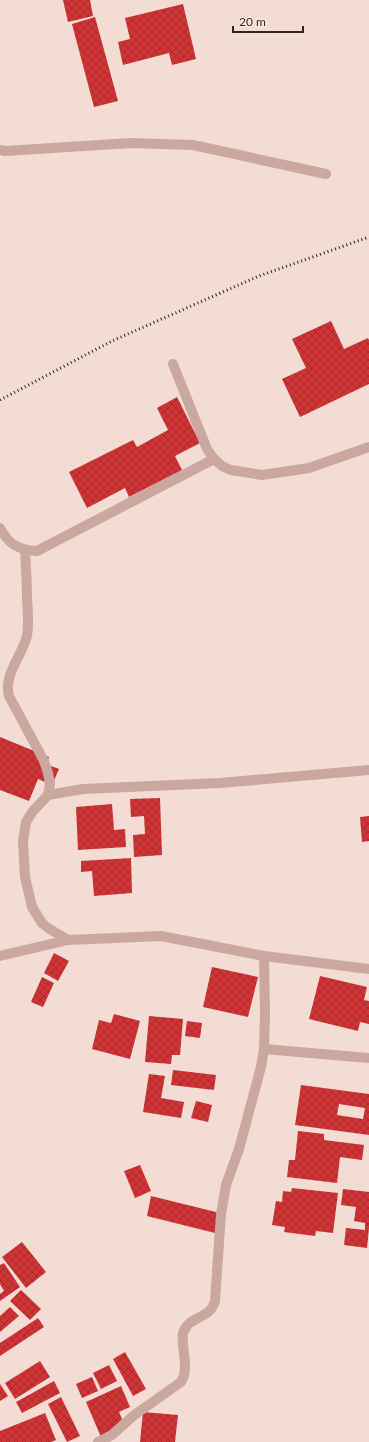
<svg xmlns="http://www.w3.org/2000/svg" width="369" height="1442" font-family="Lato,sans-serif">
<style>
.building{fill:url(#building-cross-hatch);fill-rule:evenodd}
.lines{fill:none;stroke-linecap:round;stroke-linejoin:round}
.lane{stroke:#caa89f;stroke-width:10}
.street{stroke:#caa89f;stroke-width:10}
.rail{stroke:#332423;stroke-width:3;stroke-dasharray:1 3;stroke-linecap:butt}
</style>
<defs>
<pattern id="building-cross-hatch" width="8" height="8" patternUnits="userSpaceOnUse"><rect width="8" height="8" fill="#d03436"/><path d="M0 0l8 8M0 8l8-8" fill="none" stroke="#a92c2d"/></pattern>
</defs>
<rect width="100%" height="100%" fill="#f2dcd4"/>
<g class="building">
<path d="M63 0H90L93 16 68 22Z"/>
<path d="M183 4 196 59 172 65 169 53 123 65 118 42 130 39 125 18Z"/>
<path d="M95 17 118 101 94 107 72 24Z"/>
<path d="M331 321 344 349 368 338 369 340V384L300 417 282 379 306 368 292 339Z"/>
<path d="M177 397 200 443 175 456 182 470 129 497 125 488 87 508 69 472 133 440 137 447 168 430 157 408Z"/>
<path d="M0 737 49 757 46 764 59 769 52 785 38 779 29 801 0 790Z"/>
<path d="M160 798 162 855 134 857 133 835 145 834 144 816 131 817 130 799Z"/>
<path d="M112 804 114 830 125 829 126 847 78 850 76 807Z"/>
<path d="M369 816V841L362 842 360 817Z"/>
<path d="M131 858 132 893 94 896 92 871 81 872V861Z"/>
<path d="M54 953 69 961 58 981 44 973Z"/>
<path d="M212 967 258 977 248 1017 203 1007Z"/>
<path d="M320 976 367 987 364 1000 369 1001V1024L360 1022 358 1031 309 1019Z"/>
<path d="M42 977 54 983 43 1007 31 1002Z"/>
<path d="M114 1014 140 1021 130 1059 92 1049 99 1020 111 1023Z"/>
<path d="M149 1016 183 1019 180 1055H172L171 1064 145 1062Z"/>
<path d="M187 1021 202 1023 200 1038 185 1036Z"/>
<path d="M173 1070 216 1075 214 1090 171 1085Z"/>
<path d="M149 1074 165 1076 161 1098 184 1102 181 1118 143 1112Z"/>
<path d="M301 1085 369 1094V1135L295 1125ZM339 1104 365 1108 363 1119 337 1115Z"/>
<path d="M196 1101 212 1105 208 1122 191 1118Z"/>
<path d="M298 1131 324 1134V1140L364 1145 362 1160 340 1157 337 1183 287 1177 289 1160H295Z"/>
<path d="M140 1165 151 1191 135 1198 124 1171Z"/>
<path d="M292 1188 338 1193 333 1233 316 1231 315 1236 284 1232 285 1227 272 1225 276 1201 282 1202 283 1191 291 1192Z"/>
<path d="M343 1189 369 1192V1228L367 1248 344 1245 346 1228 365 1230V1223L354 1221 356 1207 341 1205Z"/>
<path d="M151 1196 220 1213 215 1233 147 1216Z"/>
<path d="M22 1242 46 1272 26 1288 2 1257Z"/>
<path d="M4 1263 20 1287 0 1301V1294L4 1291 0 1284V1265Z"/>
<path d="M21 1290 41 1309 30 1320 10 1301Z"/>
<path d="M10 1307 19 1316 0 1332V1316Z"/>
<path d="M38 1318 44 1327 0 1356V1343Z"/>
<path d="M125 1352 146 1389 133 1396 113 1359Z"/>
<path d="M40 1361 50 1377 15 1399 5 1383Z"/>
<path d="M109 1365 117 1381 101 1389 93 1373Z"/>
<path d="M92 1377 98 1391 82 1398 76 1384Z"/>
<path d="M54 1381 60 1393 22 1413 16 1402Z"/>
<path d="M0 1384 8 1396 0 1401Z"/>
<path d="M121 1386 130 1407 119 1412 125 1426 101 1437 86 1402Z"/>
<path d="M61 1397 80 1436 67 1442 48 1404Z"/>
<path d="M143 1412 178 1415 175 1442H140Z"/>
<path d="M45 1413 56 1440 51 1442H0V1431Z"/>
</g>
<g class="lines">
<g class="lane">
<path d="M0 150 5 151 131 143 193 145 326 174"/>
<path d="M0 528C9 545 19 550 37 551L214 459"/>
<path d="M25 550C26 567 27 583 27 599 28 611 29 624 27 636 22 656 3 675 9 696L44 761 48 773 50 784 48 795"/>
</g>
<g class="street">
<path d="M173 364 207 449 214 459 222 466 231 470 262 475 309 468 369 447"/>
<path d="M369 770 220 783 83 789 48 795 33 811 26 822 23 841 25 877 32 907 42 923 48 928 68 940 161 936 264 956 369 969"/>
<path d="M0 956 68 940"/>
<path d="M264 1049 369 1058"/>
<path d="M98 1442 112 1435 133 1416 181 1382C188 1371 184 1358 183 1345 183 1341 182 1336 183 1333 190 1314 210 1320 215 1301L221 1214 226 1185 239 1149 261 1067 264 1049 265 1014 264 956"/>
</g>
<path class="rail" d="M0 400 112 341 259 276 369 237"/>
</g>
<path d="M233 26v6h70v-6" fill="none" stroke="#332423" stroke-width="2"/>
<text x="239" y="26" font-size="12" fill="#332423" stroke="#fae7e0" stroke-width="3" paint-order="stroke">20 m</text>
</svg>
